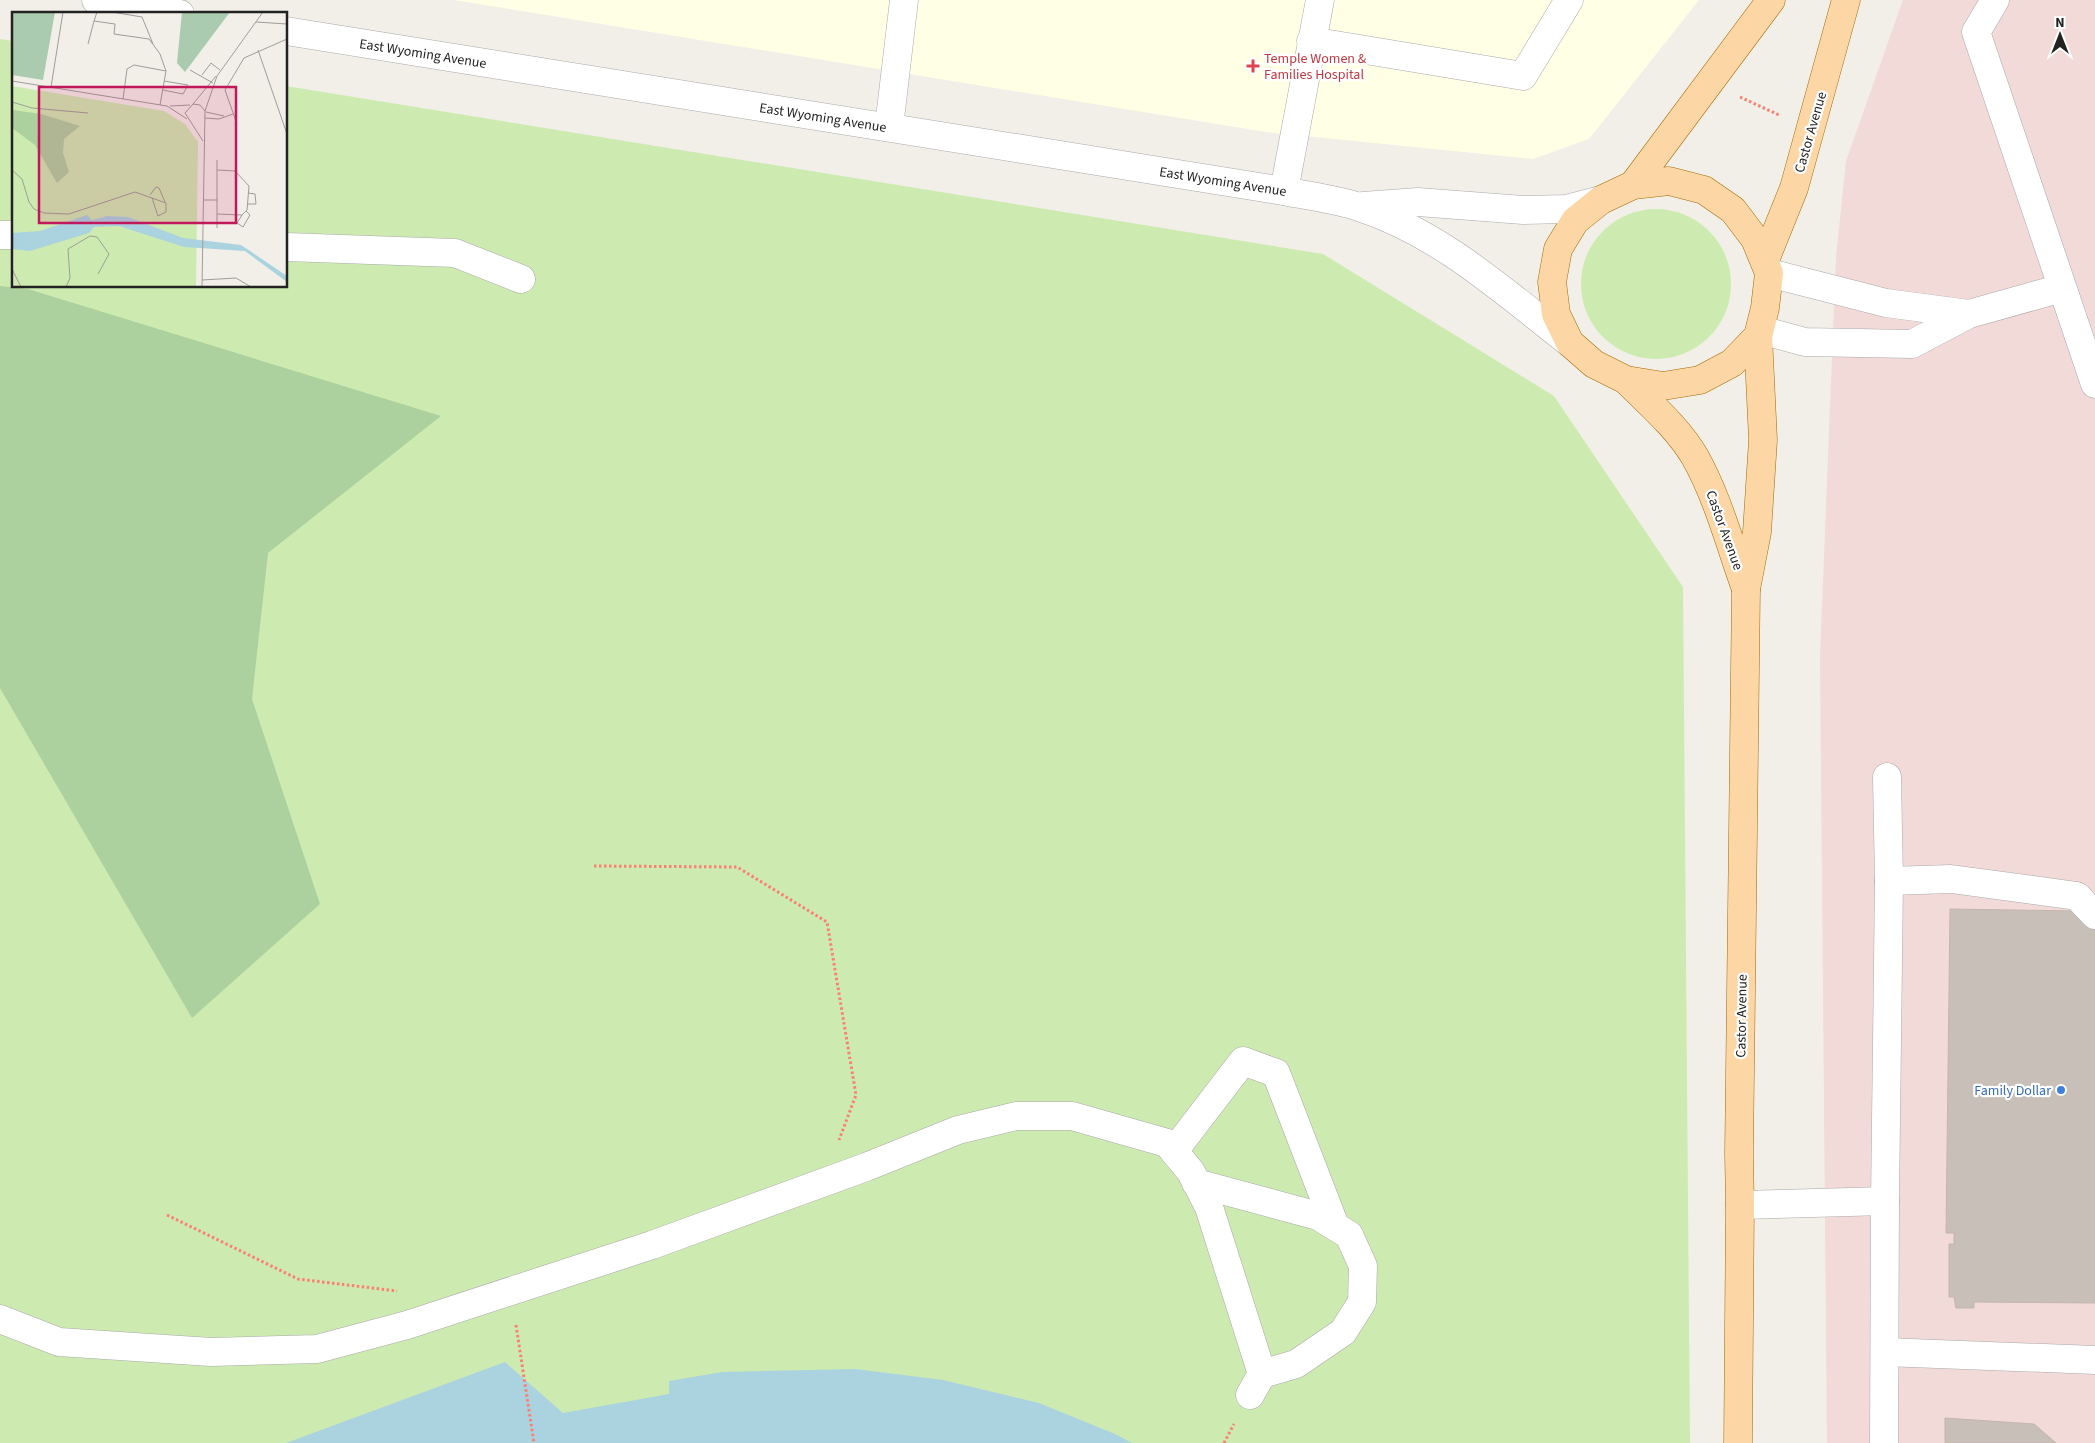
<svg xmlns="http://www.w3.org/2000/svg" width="2095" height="1443" font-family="'Source Sans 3',sans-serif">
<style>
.commercial{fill:#f2dad9}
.education{fill:#ffffe5}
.grass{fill:#cdebb0}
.forest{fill:#add19e}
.water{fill:#aad3df}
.building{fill:#c7bfb8;stroke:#c4b6ab}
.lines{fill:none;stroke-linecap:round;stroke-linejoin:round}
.minor-casing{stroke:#a9a9a9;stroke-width:29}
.major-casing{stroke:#a06b00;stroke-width:29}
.path{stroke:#fa8072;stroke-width:3;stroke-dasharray:2.5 2.5;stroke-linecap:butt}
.minor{stroke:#fff;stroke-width:28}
.major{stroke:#fcd6a4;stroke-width:28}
.health-dot{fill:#e0444e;stroke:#fff;stroke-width:2}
.shop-dot{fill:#3f7fe0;stroke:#fff;stroke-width:2}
.labels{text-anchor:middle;stroke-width:4.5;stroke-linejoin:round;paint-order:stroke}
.street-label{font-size:14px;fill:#222;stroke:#fff}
.health-label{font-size:14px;fill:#be3a42;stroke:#fff;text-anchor:start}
.shop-label{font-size:14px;fill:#366cbe;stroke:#fff;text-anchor:end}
.inset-road{fill:none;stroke:#9f9d99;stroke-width:1}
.view{fill:#c2185b;fill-opacity:0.15;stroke:#c2185b;stroke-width:2.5}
.inset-edge{fill:none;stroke:#222;stroke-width:2.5}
</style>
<rect width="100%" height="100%" fill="#f2efe9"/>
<path class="commercial" d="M1903 0H2095V1443H1827L1820 656 1836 257 1846 161Z"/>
<path class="education" d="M454 0H1699L1589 139 1533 159 1266 132Z"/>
<g class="grass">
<path d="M0 39 14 41V286H286V86L1323 254 1554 396 1683 587 1690 1443H0Z"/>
<circle cx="1656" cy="284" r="75"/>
</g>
<path class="forest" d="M0 286 28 289 441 416 268 553 252 699 320 904 192 1018 0 688Z"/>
<path class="water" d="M505 1362 563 1413 669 1394V1381L722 1372 855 1369 943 1380 1039 1403 1115 1434 1132 1443H286Z"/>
<g class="building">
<path d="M1950 909 2078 911 2095 928V1303L1974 1302V1308H1956L1954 1297H1949V1244H1954V1233H1946Z"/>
<path d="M1945 1418 2034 1424 2056 1443H1945Z"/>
</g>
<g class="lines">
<defs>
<g id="minor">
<path d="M96 0 180 14"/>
<path d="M1995 0 1976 32 2095 384"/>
<path d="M286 31 1284 191C1308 196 1335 199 1359 207 1440 233 1504 292 1570 343"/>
<path d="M1311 41 1523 76 1569 0"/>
<path d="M889 127 904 0"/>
<path d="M1284 191 1320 0"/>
<path d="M1363 206 1418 202 1523 210 1566 209 1601 200"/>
<path d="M0 235H14"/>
<path d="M286 247 455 253 521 279"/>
<path d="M1769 273 1886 303 1969 314"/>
<path d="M1760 330 1805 342 1912 344 1969 314 2062 288"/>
<path d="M1889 881 1951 879 2077 896 2095 915"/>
<path d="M1174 1151 1243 1061 1276 1073 1335 1226"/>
<path d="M1885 1201 1889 881 1887 777"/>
<path d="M1740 1205 1885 1201 1884 1443"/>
<path d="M0 1319 59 1342 211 1352 317 1349 407 1325 652 1245 866 1167 958 1130 1016 1116H1072L1167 1143 1191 1172 1209 1207 1262 1374 1296 1364 1343 1332 1362 1302 1363 1266 1349 1235 1318 1216 1196 1183"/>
<path d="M1885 1352 2095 1360"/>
<path d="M1250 1395 1262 1374"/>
</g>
<g id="major">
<path d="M1669 181 1704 190 1733 210 1755 239 1769 273 1765 308 1758 336 1732 363 1700 380 1663 386 1626 380 1594 364 1570 343 1556 314 1552 282 1558 249 1575 221 1601 200 1633 185Z"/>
<path d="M1633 185 1771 0"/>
<path d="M1765 260 1794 188 1846 0"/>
<path d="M1626 380C1650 404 1678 428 1695 457 1718 498 1730 545 1746 589"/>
<path d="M1738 1443 1740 1205 1739 1154 1746 589 1757 532 1763 440 1758 336"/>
</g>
</defs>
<use href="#minor" class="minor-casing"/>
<use href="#major" class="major-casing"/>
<g class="path">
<path d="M1740 97 1779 115"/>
<path d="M594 866 737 867 827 922 856 1095 839 1140"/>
<path d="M167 1215 298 1279 397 1291"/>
<path d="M516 1325 534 1443"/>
<path d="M1224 1443 1234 1424"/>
</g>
<use href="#minor" class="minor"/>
<use href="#major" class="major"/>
</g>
<path class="health-dot" d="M1250.5 58.5h5v5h5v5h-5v5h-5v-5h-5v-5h5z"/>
<circle class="shop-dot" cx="2061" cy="1090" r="5"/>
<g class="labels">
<g class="street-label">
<text transform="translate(423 53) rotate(9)" y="5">East Wyoming Avenue</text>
<text transform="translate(823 117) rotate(9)" y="5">East Wyoming Avenue</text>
<text transform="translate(1810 132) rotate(-74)" y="5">Castor Avenue</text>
<text transform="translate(1223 181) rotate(9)" y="5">East Wyoming Avenue</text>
<text transform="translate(1725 530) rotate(70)" y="5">Castor Avenue</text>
<text transform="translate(1741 1016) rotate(-89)" y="5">Castor Avenue</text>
</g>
<g class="health-label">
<text x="1264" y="63">Temple Women &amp;<tspan x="1264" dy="16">Families Hospital</tspan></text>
</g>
<g class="shop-label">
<text x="2051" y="1095">Family Dollar</text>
</g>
</g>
<g transform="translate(12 12)">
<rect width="275" height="275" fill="#f2efe9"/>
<path d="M0 74 152 99 173 112 186 130 184 275H2Z" fill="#cdebb0"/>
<path d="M1 98 29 102 68 114 52 127 51 141 57 160 45 171 23 133 0 116Z" fill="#add19e"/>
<path d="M0 0H43L31 68 0 63ZM170 0H218L173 60 165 51Z" fill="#aacbaf"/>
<path d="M75 203 80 208 95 204 116 205 171 226 229 233 275 264V270L233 239 172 235 107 214 82 215 77 221 18 239 0 237V221L28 219Z" fill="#aad3df"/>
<path class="inset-road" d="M85 0 82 9 103 12 102 22 137 27 148 42 154 59 148 93M100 0 130 5 141 32M244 10 275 12M76 32 82 9M246 38 275 122M178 58 201 71M190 63 199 51 208 58M0 69 155 94 175 107M39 75 51 0M151 78 171 82 176 73 152 69M111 87 115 57 122 53 154 59M0 90 20 96 76 101M181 92 204 64M158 94 178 93M194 100 212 104M193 106 207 107 221 102M225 112 213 78 232 46 275 27M191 129 173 101 181 92 188 93 193 99M0 158 10 167 17 190 22 197 32 201 57 202 123 180 154 191V200L146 204 140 186M138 183 144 175 147 176 153 190M191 188H205V216M205 188V148M235 192H244L243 182 236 181M205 202 230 203 235 198 237 174 223 159 205 158M230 203 225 211 231 215 238 203 234 199M0 257 9 275M190 268 224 266 239 275M54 275 58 266 56 237 78 224 85 225 97 242 86 262M190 275 193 99 205 64 251 0"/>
<path class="view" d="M27 75H224V211H27Z"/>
<rect width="275" height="275" class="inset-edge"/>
</g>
<g transform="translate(2060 35)" stroke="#ffffff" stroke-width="4" paint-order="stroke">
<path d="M0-4L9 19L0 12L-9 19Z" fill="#222222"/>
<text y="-8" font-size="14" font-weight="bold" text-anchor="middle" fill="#222222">N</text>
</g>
</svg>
